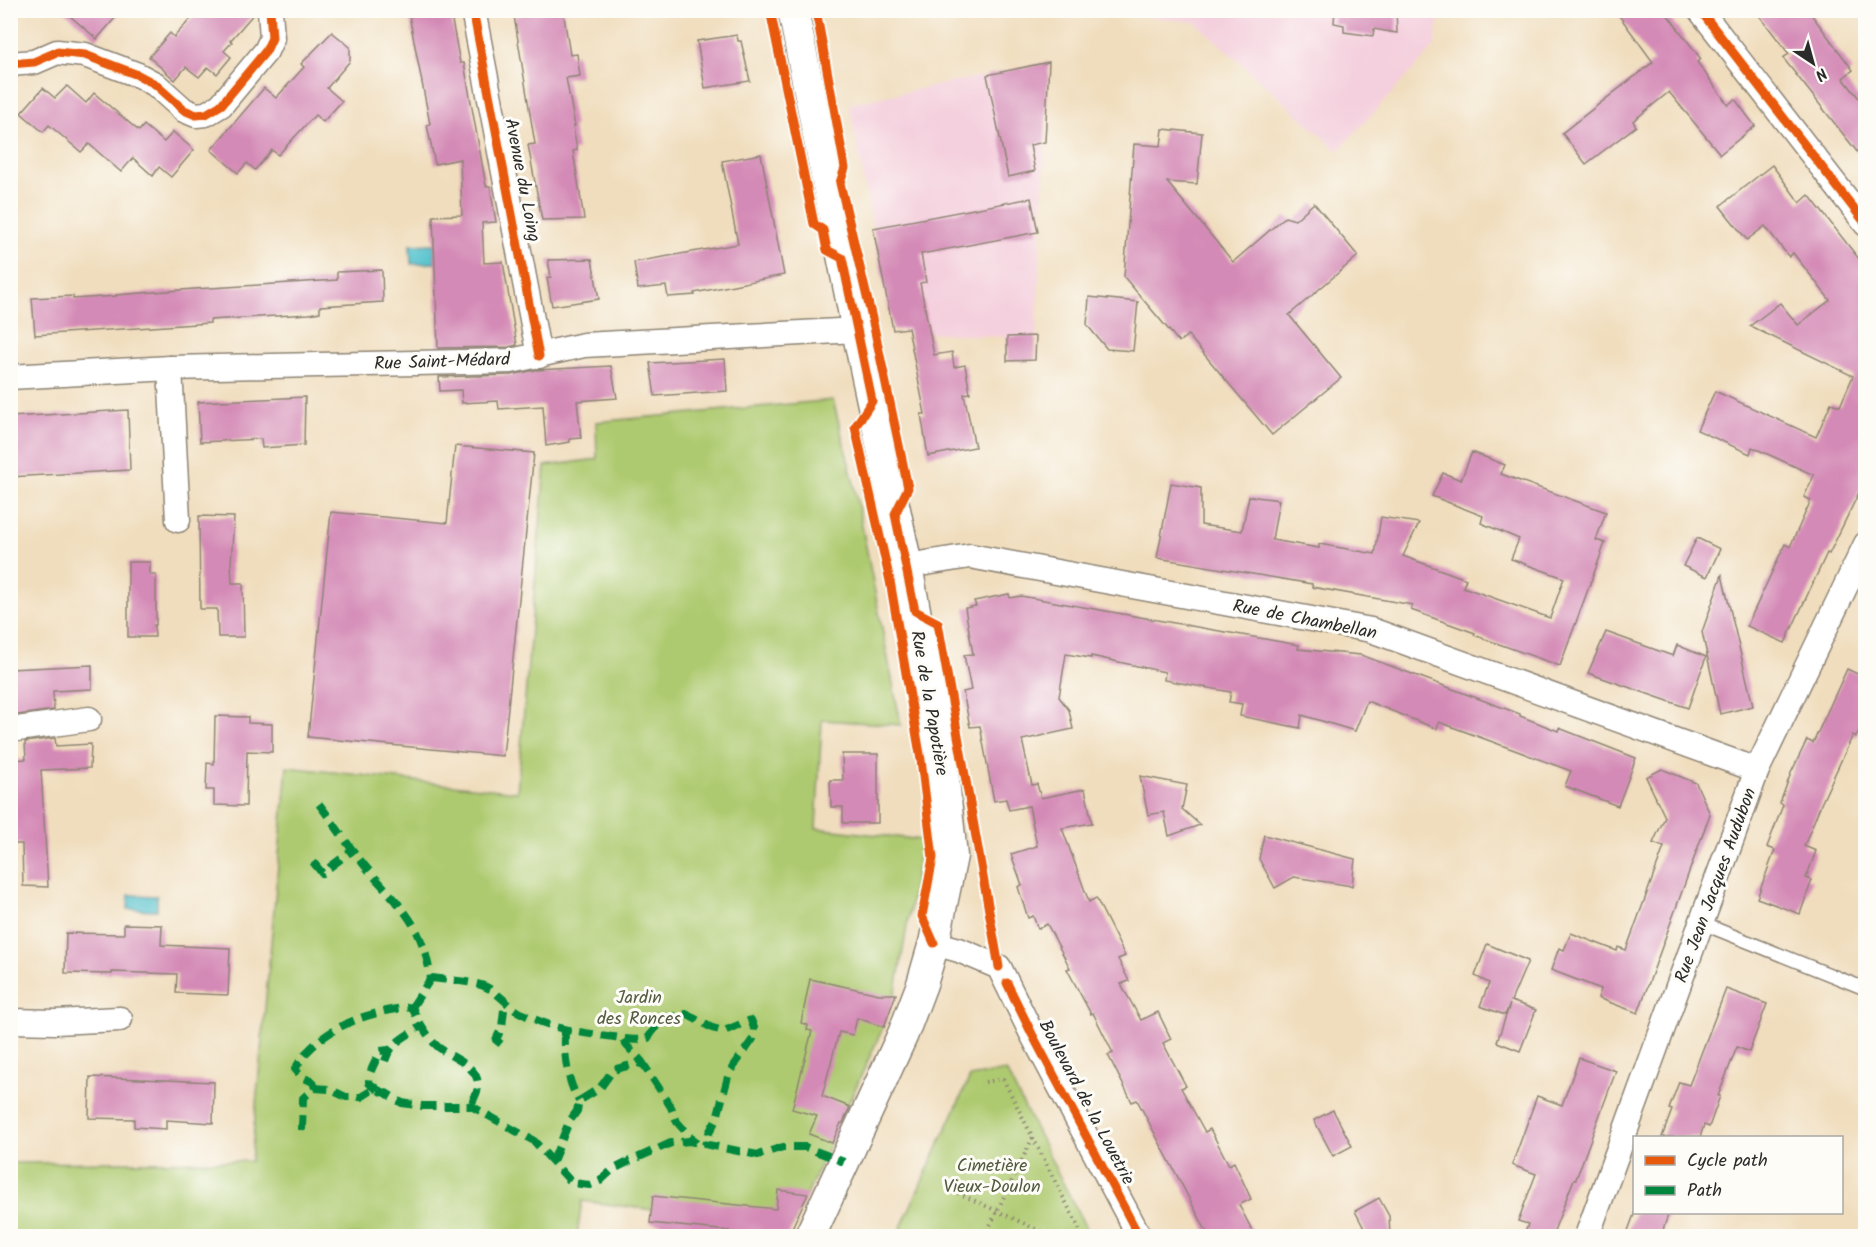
<svg xmlns="http://www.w3.org/2000/svg" width="1876" height="1247" font-family="Kalam,sans-serif">
<style>
.built{fill:#f4cfdd}
.green{fill:#aeca70;stroke:#6c7a4e;stroke-width:1.5}
.water{fill:#55c2cd;stroke:#40767c;stroke-width:1.5}
.building{fill:#d48ab6}
.lines{fill:none;stroke-linecap:round;stroke-linejoin:round}
.service-casing{stroke:#8e8474;stroke-width:15}
.minor-casing{stroke:#8e8474;stroke-width:27}
.tertiary-casing{stroke:#8e8474;stroke-width:33}
.path{stroke:#8e8474;stroke-width:4;stroke-dasharray:1.5 4.5;stroke-linecap:butt}
.service{stroke:#fff;stroke-width:12}
.minor{stroke:#fff;stroke-width:24}
.tertiary{stroke:#fff;stroke-width:30}
.quiet{stroke:#00873e;stroke-width:8;stroke-dasharray:15 8;stroke-linecap:butt}
.cycleway-casing{stroke:#fdfcf7;stroke-width:13}
.cycleway{stroke:#e8590c;stroke-width:9}
.labels{text-anchor:middle;stroke-width:6;stroke-linejoin:round;paint-order:stroke}
.street-label{font-size:18px;fill:#2b2b2b;stroke:#fdfcf7}
.park-label{font-size:18px;fill:#525b40;stroke:#fdfcf7}
</style>
<rect width="100%" height="100%" fill="#fdfcf7"/>
<filter id="ink" filterUnits="userSpaceOnUse"><feTurbulence type="fractalNoise" baseFrequency=".0167" numOctaves="2"/><feDisplacementMap in="SourceGraphic" scale="12" xChannelSelector="R" yChannelSelector="G"/><feConvolveMatrix kernelMatrix="1 2 1 2 8 2 1 2 1" color-interpolation-filters="sRGB"/></filter>
<filter id="wash" filterUnits="userSpaceOnUse"><feTurbulence type="fractalNoise" baseFrequency=".008" numOctaves="4" result="noise"/><feDisplacementMap in="SourceGraphic" scale="24" xChannelSelector="R" yChannelSelector="G"/><feGaussianBlur stdDeviation="1.35" result="paint"/><feColorMatrix in="noise" values="0 0 0 0 0 0 0 0 0 0 0 0 0 0 0 0 0 1.4 0 .05"/><feComposite in="paint" operator="in"/></filter>
<g filter="url(#wash)">
<rect width="100%" height="100%" fill="#f0ddbd"/>
<g class="built">
<path d="M1099 11H1440L1434 47 1338 151 1195 22Z"/>
<path d="M1049 62 1036 339 893 330 849 104Z"/>
</g>
<g class="green">
<path d="M833 400 853 480 901 725 822 720 816 828 922 840 896 990 882 1030 792 1227 582 1201 577 1236H11L10 1163 251 1161 287 767 517 792 545 466 597 459 596 422Z"/>
<path d="M1006 1071 1090 1236H897L970 1077Z"/>
</g>
<g class="water">
<path d="M434 244 435 263 411 264 410 245Z"/>
<path d="M129 895 157 896V910L128 909Z"/>
</g>
<g id="blocks">
<g class="building">
<path d="M63 10H122L97 39Z"/>
<path d="M199 10 256 11 230 41 232 42 224 51 231 57 217 74 208 67 199 77 186 67 175 80 149 57 170 33 174 37Z"/>
<path d="M408 10H450L460 63H464L486 186H490L496 222 482 223 484 263 503 262 517 345 509 347 438 348 433 216 462 215 460 159 435 164 427 125 430 124Z"/>
<path d="M521 10H563L570 55 577 54 580 76 566 78 575 126H573L577 150 573 151 584 219 542 220 528 145 535 144 514 16 521 15Z"/>
<path d="M1335 10H1396L1397 33 1374 29 1373 36 1344 32V25L1334 23Z"/>
<path d="M1615 10H1664L1701 59 1697 62 1728 105 1735 99 1755 126 1720 154 1669 92 1633 121 1636 126 1586 164 1562 133 1653 62Z"/>
<path d="M1755 10H1808L1853 70 1843 78 1866 107V163L1783 58 1789 54Z"/>
<path d="M332 32 350 47V61L327 88 342 101 323 122 315 115 278 155 272 150 255 170 247 163 238 173 211 150 264 88 276 98 304 67 301 64Z"/>
<path d="M737 35 738 41H741L750 81 705 88 697 41Z"/>
<path d="M1049 62 1045 142 1030 145 1035 171 1008 177 987 75Z"/>
<path d="M67 86 86 103 94 93 139 131 144 125 164 142 173 132 194 150 171 177 159 167 153 176 133 158 121 172 89 144 81 152 49 125 43 132 21 113 43 88 55 98Z"/>
<path d="M1163 129 1202 133 1197 184 1167 182 1233 262 1285 217 1295 220 1314 203 1358 256 1289 315 1341 378 1272 435 1188 335 1179 342 1124 277 1134 144 1161 146Z"/>
<path d="M761 154 784 275 694 293 695 295 668 297 666 286 638 289 634 262 738 244 722 161Z"/>
<path d="M1772 165 1800 203 1809 195 1866 268V478L1829 554 1827 553 1785 643 1747 626 1785 544 1790 547 1811 500 1804 497 1814 475 1752 447 1750 454 1697 430 1715 391 1816 437 1831 403 1840 406 1853 376 1750 326 1780 303 1798 325 1830 300 1793 253 1789 257 1765 226 1747 240 1720 206Z"/>
<path d="M1031 198 1038 232 921 254 926 282 920 283 934 355 952 352 954 367 965 365 970 393 964 394 975 447 928 456 921 414H925L908 328 893 330 873 228Z"/>
<path d="M592 259 599 299 552 306 547 278 551 277 548 260Z"/>
<path d="M382 270 383 302 320 306V312L309 314 210 320V323L35 335 32 298 73 296V299L116 296V295L194 289 337 280V272Z"/>
<path d="M1089 297 1138 302 1133 351 1107 349 1087 325Z"/>
<path d="M1036 336 1035 360 1007 361V337Z"/>
<path d="M725 359 727 391 655 396 650 363Z"/>
<path d="M611 366 617 398 577 401 581 438 570 439V442L546 446 543 406 499 409 498 401 462 403 461 390 440 391 439 377 511 375 536 370Z"/>
<path d="M305 397 304 445 262 448 261 439 200 442 198 402Z"/>
<path d="M128 410 130 470 10 477V417Z"/>
<path d="M455 446 534 453 503 756 308 737 331 512 447 523Z"/>
<path d="M1472 452 1505 465 1501 474 1606 512 1596 540 1605 543 1560 666 1474 635 1475 633 1411 610 1413 605 1312 587V584L1157 558 1171 483 1201 488V525L1242 531 1249 496 1279 500 1272 540 1319 548V544L1375 554 1381 517 1419 523 1403 556 1466 579 1463 587 1550 618 1564 578 1511 559 1519 539 1481 523 1483 516 1432 496 1443 473 1461 480Z"/>
<path d="M199 516 234 517 231 564 232 583H243L244 637H218L217 609H200Z"/>
<path d="M1697 538 1720 549 1707 577 1683 566Z"/>
<path d="M128 562H150V575H156V625H154L155 637H128Z"/>
<path d="M1722 575 1753 706 1720 714 1702 632Z"/>
<path d="M1009 594 1010 598 1021 596 1299 645 1298 649 1361 655 1520 714V716L1558 731 1559 728 1636 758 1618 806 1565 786 1571 771 1439 722 1437 729 1367 701 1355 731 1302 715 1300 728 1240 716 1242 704 1229 702 1231 692 1164 680 1165 672 1091 656V658L1066 654 1059 697 1069 710 1073 729 1022 740 1032 785 1037 784 1041 798 1085 789 1092 823 1062 828 1089 902 1096 898 1125 956 1118 959 1129 981 1121 984 1141 1020 1158 1012 1171 1039 1163 1043 1186 1086 1181 1088 1205 1132 1210 1129 1229 1165 1234 1162 1251 1199 1239 1205 1255 1236H1209L1137 1100 1132 1102 1108 1055 1113 1053 1093 1013 1091 1014 1067 969 1070 968 1047 924 1038 929 1033 916 1028 918 1018 887 1022 885 1011 854 1037 846 1029 806 1009 810 1006 799 994 801 980 726 970 727 963 692 971 690 964 655 973 654 965 608 976 606 974 601Z"/>
<path d="M1606 632 1673 656 1677 645 1706 657 1688 708 1588 673Z"/>
<path d="M92 665V689L53 691 54 710 10 716V669Z"/>
<path d="M1847 669 1866 678V716L1856 737 1853 735 1821 804 1804 846 1816 851 1806 878 1812 880 1800 914 1757 898 1775 850 1767 847 1783 805 1780 803 1791 773 1807 740 1813 743Z"/>
<path d="M215 716 248 717V723L272 724V752L247 751 246 806 214 805V790H206L207 763 214 764Z"/>
<path d="M55 738 56 746 91 744 90 768 41 770 48 887 23 886 22 844H10V760L26 759 25 742Z"/>
<path d="M842 754H878V823H843V807H831L830 780H843Z"/>
<path d="M1662 769 1696 783 1710 814 1638 1013 1598 998 1601 989 1551 970 1559 948 1564 950 1571 933 1617 951 1618 947 1626 950 1664 847 1653 843 1665 817 1646 777Z"/>
<path d="M1140 776 1187 785 1182 809 1200 825 1169 836 1164 812 1148 815Z"/>
<path d="M1264 835 1355 859 1352 886 1294 877 1275 888 1259 859Z"/>
<path d="M124 924 162 925 161 945 230 948 228 995 176 993 177 974 112 972V974L65 973 66 933 124 934Z"/>
<path d="M1487 944 1528 961 1511 1001 1536 1010 1520 1051 1497 1042 1510 1004 1505 1015 1480 1006 1489 983 1475 976Z"/>
<path d="M810 979 879 994H896L884 1027 857 1018 853 1035 839 1032 822 1096 850 1107 843 1123H841L832 1143 809 1134 817 1116 792 1109 812 1031 807 1030 808 1025 801 1023Z"/>
<path d="M1726 989 1767 1004 1749 1052 1737 1047 1718 1096H1720L1709 1127 1704 1125 1700 1137H1662L1672 1110 1669 1109 1679 1082 1689 1085Z"/>
<path d="M1579 1058 1616 1071 1576 1179H1574L1552 1236H1524L1528 1224 1518 1221 1536 1174 1512 1165 1537 1096 1562 1105Z"/>
<path d="M90 1077 214 1082 213 1123 166 1120V1129L134 1127V1119L89 1118Z"/>
<path d="M1333 1110 1352 1146 1333 1156 1314 1120Z"/>
<path d="M778 1190 808 1194 788 1236H727L729 1231 650 1223 653 1196 776 1209Z"/>
<path d="M1379 1198 1389 1216 1390 1236H1368L1355 1211Z"/>
<path d="M1635 1212H1669L1661 1236H1626Z"/>
</g>
</g>
</g>
<g filter="url(#ink)">
<use href="#blocks" fill-opacity="0" stroke="#8e8474" stroke-width="1.5"/>
<g class="lines">
<defs>
<path id="service" d="M1701 923 1866 989"/>
<g id="minor">
<path d="M473 10 539 356"/>
<path d="M1700 10 1866 224"/>
<path d="M10 64 34 62 57 52 85 55 138 75 155 84 184 110 196 115 206 114 221 105 266 51 272 38 270 10"/>
<path d="M170 368 178 520"/>
<path d="M10 377 170 368 511 361 584 345 857 330"/>
<path d="M907 566 970 556 1371 630 1757 770"/>
<path d="M10 730 89 719"/>
<path d="M934 943 959 950 999 967 1032 1034 1139 1236"/>
<path d="M10 1021 55 1022 120 1019"/>
<path d="M1587 1236 1757 770 1866 544"/>
</g>
<path id="tertiary" d="M793 10 857 330 907 566 941 753 952 856 934 943 922 984 903 1034 810 1236"/>
</defs>
<use href="#service" class="service-casing"/>
<use href="#minor" class="minor-casing"/>
<use href="#tertiary" class="tertiary-casing"/>
<g class="path">
<path d="M985 1082 1003 1079 1083 1236"/>
<path d="M947 1188 1051 1236"/>
<path d="M985 1236 1033 1137"/>
</g>
<use href="#service" class="service"/>
<use href="#minor" class="minor"/>
<use href="#tertiary" class="tertiary"/>
<g class="quiet">
<path d="M319 804C333 822 344 840 358 857 377 883 404 904 418 934 425 948 428 963 431 978L412 1007"/>
<path d="M313 862 322 873 353 850"/>
<path d="M431 978C446 980 473 981 486 987 499 993 507 1005 519 1012 550 1028 574 1032 607 1036 623 1038 632 1042 648 1038L659 1023 675 1016 686 1014 712 1028 724 1031 751 1020 754 1028 753 1039 729 1073 717 1118 709 1133 705 1145"/>
<path d="M565 1031C564 1055 567 1081 579 1101"/>
<path d="M623 1040C629 1051 638 1055 644 1065"/>
<path d="M501 1044 496 1040 502 1027 505 1001"/>
<path d="M385 1061C391 1042 405 1037 421 1026"/>
<path d="M315 1088 313 1082 302 1077 295 1069C299 1063 303 1055 309 1050 336 1022 374 1011 412 1007 418 1021 425 1032 434 1043 446 1057 477 1063 478 1084 479 1091 473 1099 471 1106"/>
<path d="M378 1090 369 1083C368 1072 376 1062 380 1051L389 1050"/>
<path d="M302 1130 303 1098 315 1088 329 1089 346 1097H361L374 1089 386 1093 402 1103 422 1106H471L534 1141 572 1183 590 1185 600 1181 612 1170 630 1161 671 1143 689 1141 758 1155 783 1147H805L844 1162"/>
<path d="M553 1161 569 1122 577 1111 579 1101 600 1088 613 1070 638 1063 644 1065 671 1107 677 1122 696 1143"/>
</g>
<defs>
<g id="cycleway">
<path d="M473 10 539 356"/>
<path d="M770 10 814 224 823 230 827 250 842 258 872 401 855 427 890 581 921 760 933 858 922 916 934 943"/>
<path d="M816 10 845 168 840 183 874 327 908 488 895 514 915 611 938 623 999 967"/>
<path d="M1700 10 1866 224"/>
<path d="M10 64 34 62 57 52 85 55 138 75 155 84 184 110 196 115 206 114 221 105 266 51 272 38 270 10"/>
<path d="M1007 983 1032 1034 1139 1236"/>
</g>
</defs>
<use href="#cycleway" class="cycleway-casing"/>
<use href="#cycleway" class="cycleway"/>
</g>
</g>
<g class="labels">
<g class="street-label">
<text transform="translate(523 180) rotate(79)" y="6">Avenue du Loing</text>
<text transform="translate(442 361) rotate(-2)" y="6">Rue Saint-Médard</text>
<text transform="translate(1305 619) rotate(11)" y="6">Rue de Chambellan</text>
<text transform="translate(930 703) rotate(80)" y="6">Rue de la Papotière</text>
<text transform="translate(1715 885) rotate(-70)" y="6">Rue Jean Jacques Audubon</text>
<text transform="translate(1087 1102) rotate(62)" y="6">Boulevard de la Louetrie</text>
</g>
<g class="park-label">
<text x="639" y="1003">Jardin<tspan x="639" dy="21">des Ronces</tspan></text>
<text x="992" y="1171">Cimetière<tspan x="992" dy="21">Vieux-Doulon</tspan></text>
</g>
</g>
<rect width="1876" height="1247" fill="none" stroke="#fdfcf7" stroke-width="36"/>
<rect x="1633" y="1136" width="210" height="78" fill="#fdfcf7" stroke="#a9a8a5" stroke-width="1.5"/>
<rect x="1645" y="1156" width="30" height="9" fill="#e8590c" stroke="#a9a8a5" stroke-width="1.5"/>
<text x="1687" y="1166" font-size="18" fill="#2b2b2b">Cycle path</text>
<rect x="1645" y="1186" width="30" height="9" fill="#00873e" stroke="#a9a8a5" stroke-width="1.5"/>
<text x="1687" y="1196" font-size="18" fill="#2b2b2b">Path</text>
<g transform="translate(1813 63) rotate(144)" stroke="#fdfcf7" stroke-width="4.5" paint-order="stroke">
<path d="M0-4.5L10 22L0 15L-10 22Z" fill="#2b2b2b"/>
<text y="-9" font-size="16" font-weight="bold" text-anchor="middle" fill="#2b2b2b">N</text>
</g>
</svg>
